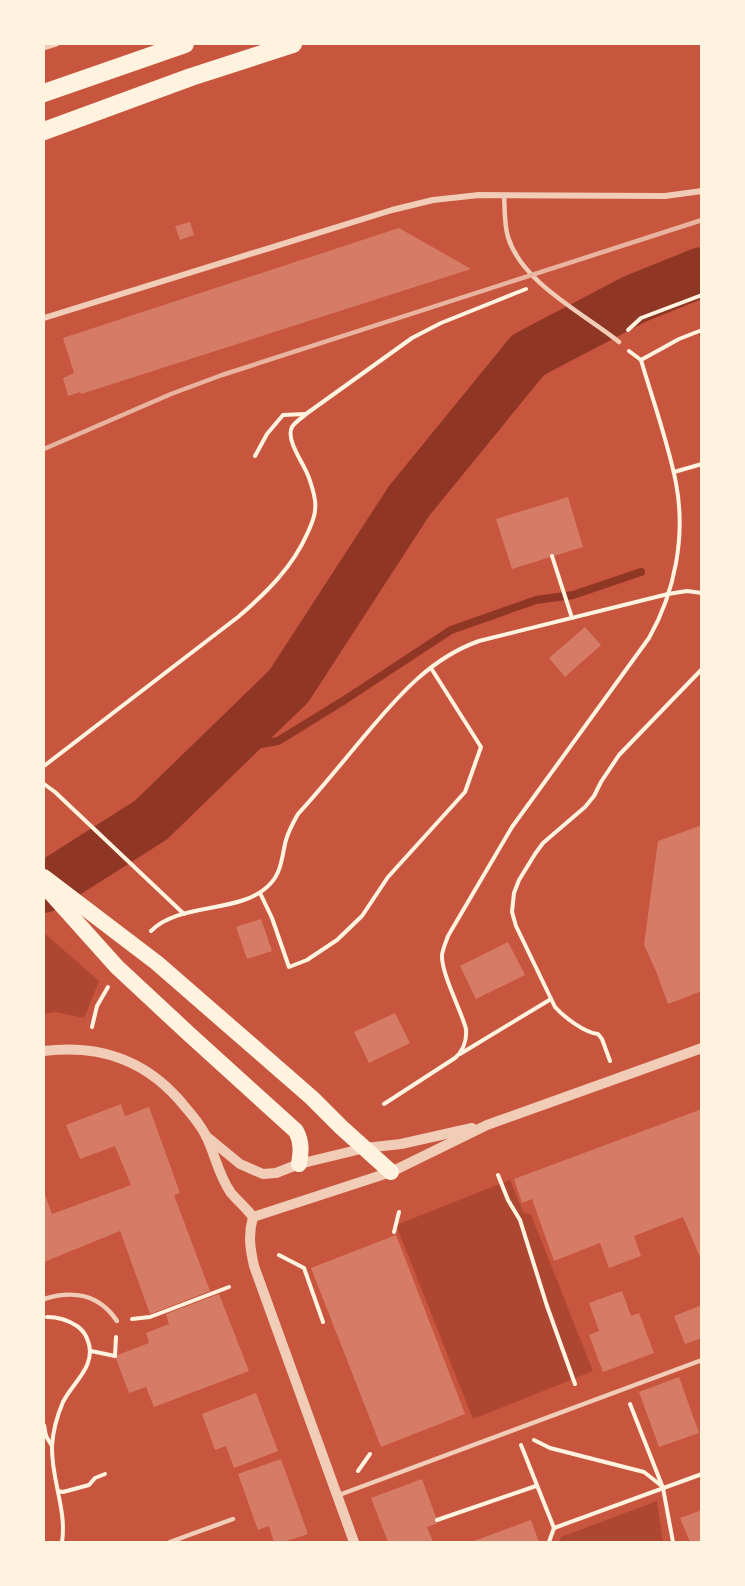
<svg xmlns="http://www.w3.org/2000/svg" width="745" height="1586" font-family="'DM Sans',sans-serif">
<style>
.green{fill:#ae4732}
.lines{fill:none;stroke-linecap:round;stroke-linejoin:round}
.stream{stroke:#8f3625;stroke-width:8}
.river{stroke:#8f3625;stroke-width:50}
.building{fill:#d67c66}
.path{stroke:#fff3e0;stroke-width:4}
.service{stroke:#f1ccb7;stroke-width:4.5}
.minor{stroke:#f1ccb7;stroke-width:6}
.tertiary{stroke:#f1ccb7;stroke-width:10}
.trunk{stroke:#fff3e0;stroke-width:16}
.motorway{stroke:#fff3e0;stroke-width:18}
.rail{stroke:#e9b49f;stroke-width:4.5}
</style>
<rect width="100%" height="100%" fill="#c8553d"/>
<g class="green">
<path d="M44 933 99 981 84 1018 56 1012 44 1014Z"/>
<path d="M510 1180 523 1212 531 1215 593 1371 473 1419 396 1225Z"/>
<path d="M657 1501 663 1542H559L561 1537Z"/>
</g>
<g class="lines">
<path class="stream" d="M222 751 278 741 343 701 451 630 536 600 573 595 641 572"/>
<path class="river" d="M44 888 151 820 289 686 409 501 528 355 635 299 702 272"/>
</g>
<g class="building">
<path d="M190 222 194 235 180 240 175 226Z"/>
<path d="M399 228 471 269 81 394 80 392 68 396 63 378 74 373 63 338Z"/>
<path d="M568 497 583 547 512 569 496 519Z"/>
<path d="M585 627 601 645 565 677 549 658Z"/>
<path d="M702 825V991L668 1004 656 971 644 945 658 841Z"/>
<path d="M261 919 272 951 247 959 236 927Z"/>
<path d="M508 942 525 975 476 999 460 966Z"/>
<path d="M395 1013 410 1043 369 1063 354 1032Z"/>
<path d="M121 1104 125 1116 149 1107 180 1193 174 1195 210 1291 150 1314 120 1231 44 1262V1192L52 1214 131 1185 115 1146 80 1159 66 1125Z"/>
<path d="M702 1109V1262L683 1217 634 1236 641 1256 609 1268 600 1243 554 1261 532 1199 522 1203 514 1179Z"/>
<path d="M396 1235 465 1414 381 1447 311 1268Z"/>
<path d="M622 1291 631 1316 639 1313 654 1353 603 1372 589 1335 599 1331 589 1303Z"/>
<path d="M219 1294 249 1371 154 1407 146 1387 129 1393 115 1356 149 1343 146 1333 169 1324 166 1314Z"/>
<path d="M702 1305V1338L685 1344 674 1316Z"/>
<path d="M679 1377 699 1433 659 1447 639 1392Z"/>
<path d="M256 1393 278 1451 234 1468 226 1446 215 1450 202 1414Z"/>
<path d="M281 1459 308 1534 284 1542H274L269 1526 258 1530 238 1474Z"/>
<path d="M422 1479 438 1523 427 1527 433 1542H388L371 1498Z"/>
<path d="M702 1510V1542H690L680 1518Z"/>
<path d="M531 1520 539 1542H471Z"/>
</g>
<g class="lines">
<g class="path">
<path d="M628 330 641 318 702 295"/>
<path d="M641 360 679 339 702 330"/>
<path d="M255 456 267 434 283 415 305 414"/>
<path d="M674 472 702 464"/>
<path d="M552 556 572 618"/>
<path d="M44 766 238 617C266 593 293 567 308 532 311 525 315 517 315 510 317 500 312 487 309 478 305 465 285 440 292 427 295 422 302 418 306 414L412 338 441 323 526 289"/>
<path d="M44 784 55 792 184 914"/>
<path d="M260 893 272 918 289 967 307 960 337 940 362 916 388 877 465 792 481 747 431 668"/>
<path d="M151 931C180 901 243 915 271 883 282 871 282 855 286 840 289 830 293 823 298 814 322 788 344 760 367 733 399 695 431 658 479 641L668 594 687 591 702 593"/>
<path d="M92 1027 97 1006 108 987"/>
<path d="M460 1054 551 999"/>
<path d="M610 1061 602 1039 598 1034C585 1033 564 1017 555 1007L516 926 512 912 514 893 519 880 535 854 543 843 585 807 594 796 601 782 619 755 702 669"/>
<path d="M384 1104 455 1058C463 1051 467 1040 466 1029 461 1010 441 973 442 955 443 948 446 942 448 936L512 827 649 638C675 592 686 536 676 483 668 442 653 401 641 360L629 351"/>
<path d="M498 1175 508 1200 520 1220 547 1306 575 1384"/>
<path d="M394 1232 399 1212"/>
<path d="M279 1255 304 1268 323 1322"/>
<path d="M47 1317C58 1317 68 1320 77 1326 83 1330 86 1335 88 1341 97 1366 73 1382 63 1402 57 1416 53 1431 52 1446 51 1479 67 1510 62 1542"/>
<path d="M132 1319 150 1317 229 1287"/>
<path d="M91 1351 115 1356 116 1337"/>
<path d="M630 1404 663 1488 673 1542"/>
<path d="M44 1425 46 1436 52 1446"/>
<path d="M534 1440 550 1448 644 1472 663 1487"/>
<path d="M521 1445 554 1528 549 1542"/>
<path d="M358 1471 370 1454"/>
<path d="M58 1491 63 1492 89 1485 95 1478 105 1474"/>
<path d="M437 1520 536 1486"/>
<path d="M554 1528 702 1474"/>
</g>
<g class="service">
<path d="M44 48 57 44"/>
<path d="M504 195C505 209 504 224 508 237 522 283 583 313 619 342"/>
<path d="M44 1299C72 1290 99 1294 117 1321"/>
<path d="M339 1495 702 1360"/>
<path d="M170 1542 233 1519"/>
</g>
<path class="minor" d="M44 318 392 210 433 200 479 195 665 196 702 191"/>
<g class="tertiary">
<path d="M44 1051C102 1044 149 1061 186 1108 193 1116 200 1125 205 1134 215 1153 218 1175 231 1193 238 1201 246 1208 253 1217"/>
<path d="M206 1136 240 1164 263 1174 276 1173 299 1164 365 1148 401 1144 472 1128"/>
<path d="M253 1217 391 1172 487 1125 702 1048"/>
<path d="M253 1217C248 1235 250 1248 254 1266L354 1542"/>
</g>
<g class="trunk">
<path d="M44 877 157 963 312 1098 341 1127 391 1172"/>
<path d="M48 890 117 967 189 1034 296 1131C302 1142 301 1152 299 1164"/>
</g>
<g class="motorway">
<path d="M44 93 185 44"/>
<path d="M44 131 191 77 293 44"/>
</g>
<path class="rail" d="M44 449 171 394 222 375 702 220"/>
</g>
<rect width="745" height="1586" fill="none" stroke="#fff3e0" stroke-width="90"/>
</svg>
